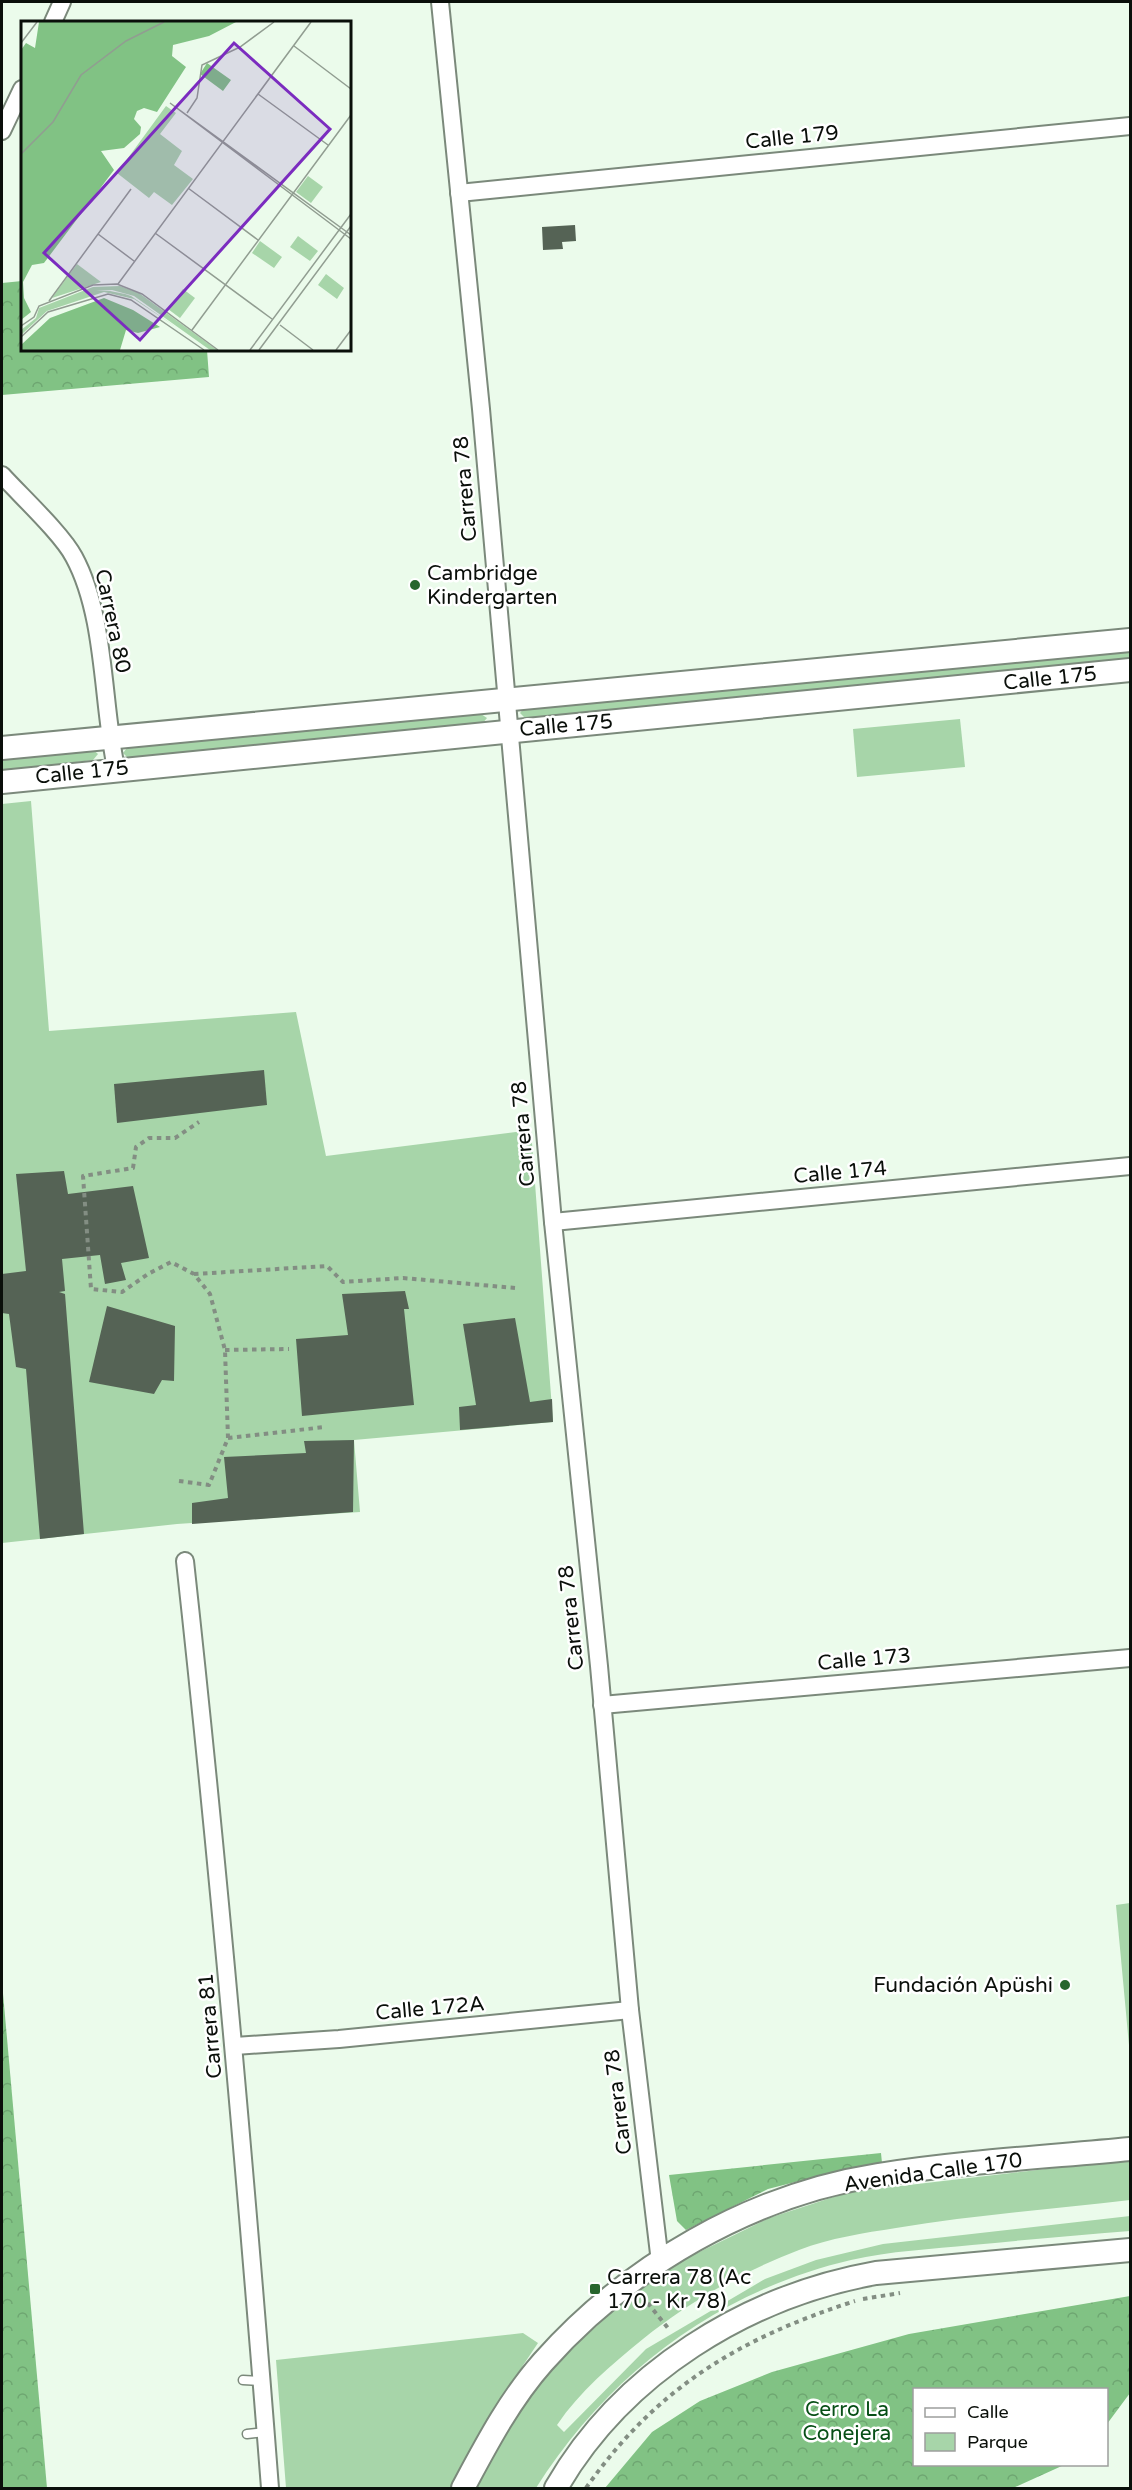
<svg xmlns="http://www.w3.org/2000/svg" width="1132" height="2490" font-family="'Varela Round',sans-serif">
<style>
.green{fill:#a7d5a9}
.forest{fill:url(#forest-crowns)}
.building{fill:#556355}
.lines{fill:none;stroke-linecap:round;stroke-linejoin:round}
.lane-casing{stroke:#7b897b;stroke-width:11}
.street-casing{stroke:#7b897b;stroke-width:20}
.secondary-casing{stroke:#7b897b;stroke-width:26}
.path{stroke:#838e83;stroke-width:4;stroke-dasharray:4.5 4.5;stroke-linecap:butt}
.lane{stroke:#fff;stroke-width:8}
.street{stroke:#fff;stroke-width:16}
.secondary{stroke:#fff;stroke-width:22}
.poi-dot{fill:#28662e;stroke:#fff;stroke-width:2}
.labels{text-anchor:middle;stroke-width:5;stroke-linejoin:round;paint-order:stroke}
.street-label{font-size:21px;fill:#0a0f0a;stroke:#fff}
.poi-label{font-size:21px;fill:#0a0f0a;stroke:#fff;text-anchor:start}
.park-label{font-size:21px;fill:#074f16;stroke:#fff}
.inset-road{fill:none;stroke:#919d91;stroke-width:1.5}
.view{fill:#7b2cbf;fill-opacity:0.15;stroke:#7b2cbf;stroke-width:3}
.inset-edge{fill:none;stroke:#0a0f0a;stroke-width:3}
</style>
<defs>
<pattern id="forest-crowns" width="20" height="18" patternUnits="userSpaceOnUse" patternTransform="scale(1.5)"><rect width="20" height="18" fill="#81c284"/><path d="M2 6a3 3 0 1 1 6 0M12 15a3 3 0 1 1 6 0" fill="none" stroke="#6ea671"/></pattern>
</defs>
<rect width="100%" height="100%" fill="#ebfbeb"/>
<g class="green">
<path d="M1130 649V661L526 719 520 713 525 707Z"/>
<path d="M481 714 487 718 482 724 128 758 123 753 127 748Z"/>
<path d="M960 719 965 767 857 777 853 729Z"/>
<path d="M92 749 98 754 93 760 2 771V760Z"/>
<path d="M31 801 49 1031 296 1012 326 1156 531 1130 553 1422 354 1440 360 1512 177 1524 2 1543V804Z"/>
<path d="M1130 1903V2056L1116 1905Z"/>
<path d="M1130 2159V2200C1053 2209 974 2215 896 2228 864 2233 830 2238 799 2250 742 2272 690 2301 643 2339 611 2365 580 2391 557 2425L564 2432 646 2349 765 2279 816 2260 883 2244 1130 2216V2231C1078 2235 1025 2240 972 2245 932 2249 890 2251 851 2260 718 2291 608 2374 536 2488H473L512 2419 554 2365 625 2300 687 2258 769 2218 849 2192Z"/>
<path d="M523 2333 538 2343 497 2404 451 2488H286L276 2360Z"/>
</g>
<g class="forest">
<path d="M22 281V350H207L209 377 2 395V283Z"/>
<path d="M2 1982 47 2488H2Z"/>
<path d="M881 2153 882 2163 834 2172 768 2189 686 2230 677 2221 669 2175Z"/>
<path d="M1130 2296V2393L1107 2424 1106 2390H914V2464L1064 2465 1013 2488H605L652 2432 700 2401 772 2372 909 2334Z"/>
</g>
<g class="building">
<path d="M575 225 576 241 562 242 563 249 543 250 542 227Z"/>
<path d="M264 1070 267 1105 117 1123 114 1084Z"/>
<path d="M64 1171 68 1194 133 1186 149 1258 121 1263 126 1280 105 1284 100 1255 62 1259 65 1291 59 1292 65 1294 84 1534 40 1539 26 1369 16 1367 9 1314 2 1313V1274L26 1271 16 1174Z"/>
<path d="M405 1291 409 1309H404L414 1405 302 1416 296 1339 348 1335 342 1294Z"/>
<path d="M107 1306 175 1326 174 1381 162 1380 154 1394 89 1382Z"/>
<path d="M515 1318 530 1402 552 1399 553 1422 460 1430 459 1407 476 1405 463 1324Z"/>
<path d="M354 1440 353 1512 192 1524V1503L228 1498 224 1457 306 1453 304 1441Z"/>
</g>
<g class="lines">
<defs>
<g id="lane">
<path d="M243 2380 261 2381"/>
<path d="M247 2434 265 2432"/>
</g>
<g id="street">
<path d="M440 2 481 409 553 1222 599 1666 630 2010 660 2262"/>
<path d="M53 22 62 2"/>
<path d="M2 131 22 89"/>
<path d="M459 193 1130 126"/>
<path d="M2 475C21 496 62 534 74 557 106 616 102 703 116 768"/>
<path d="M553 1222 1130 1166"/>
<path d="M185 1561C219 1870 246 2179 270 2488"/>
<path d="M602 1705 1130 1658"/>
<path d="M235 2046 339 2039 630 2010"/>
</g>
<g id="secondary">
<path d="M2 748 1130 640"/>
<path d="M2 782 1130 670"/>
<path d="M463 2488C486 2445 510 2399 543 2362 628 2266 751 2195 878 2175 961 2162 1046 2157 1130 2149"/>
<path d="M556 2488C622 2373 747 2296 876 2273L1130 2250"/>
</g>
</defs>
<use href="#lane" class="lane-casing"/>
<use href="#street" class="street-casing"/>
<use href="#secondary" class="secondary-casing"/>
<g class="path">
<path d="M194 1274 327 1266 343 1282 403 1278 515 1288"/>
<path d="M225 1350 289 1349"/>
<path d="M228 1438 325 1427"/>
<path d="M179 1481 209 1485 228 1438 225 1350 210 1294 194 1274 171 1262 148 1274 122 1292 91 1289 83 1176 133 1168 136 1147 149 1138H175L199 1122"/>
<path d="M642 2296 668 2328"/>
<path d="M863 2299 900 2293"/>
<path d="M586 2488C657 2387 740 2338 855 2301"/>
</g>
<use href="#lane" class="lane"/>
<use href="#street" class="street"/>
<use href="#secondary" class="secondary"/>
</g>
<g class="poi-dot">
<circle cx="415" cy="585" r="6"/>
<circle cx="1065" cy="1985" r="6"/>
<rect x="589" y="2283" width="12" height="12" rx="3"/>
</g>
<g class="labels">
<g class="street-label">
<text transform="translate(792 137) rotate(-6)" y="7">Calle 179</text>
<text transform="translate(465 489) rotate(-95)" y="7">Carrera 78</text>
<text transform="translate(113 621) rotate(78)" y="7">Carrera 80</text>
<text transform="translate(1050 678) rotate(-6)" y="7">Calle 175</text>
<text transform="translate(566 725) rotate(-5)" y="7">Calle 175</text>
<text transform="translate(82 772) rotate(-6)" y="7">Calle 175</text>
<text transform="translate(523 1134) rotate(-95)" y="7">Carrera 78</text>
<text transform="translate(840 1172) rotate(-5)" y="7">Calle 174</text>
<text transform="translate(571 1618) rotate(-96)" y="7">Carrera 78</text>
<text transform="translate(864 1659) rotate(-5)" y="7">Calle 173</text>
<text transform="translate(430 2008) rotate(-5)" y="7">Calle 172A</text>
<text transform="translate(210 2026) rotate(-95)" y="7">Carrera 81</text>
<text transform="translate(618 2102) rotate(-97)" y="7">Carrera 78</text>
<text transform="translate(933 2172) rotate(-8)" y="7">Avenida Calle 170</text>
</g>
<g class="poi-label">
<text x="427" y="580">Cambridge<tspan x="427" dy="24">Kindergarten</tspan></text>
<text x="1053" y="1992" text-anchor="end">Fundación Apüshi</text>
<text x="607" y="2284">Carrera 78 (Ac<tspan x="607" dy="24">170 - Kr 78)</tspan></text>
</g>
<g class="park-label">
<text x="847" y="2416">Cerro La<tspan x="847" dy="24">Conejera</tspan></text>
</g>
</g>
<g transform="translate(21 21)">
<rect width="330" height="330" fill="#ebfbeb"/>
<path d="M145 85 155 92 139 113 161 130 153 144 172 158 151 184 133 171 128 177 96 152ZM287 155 302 166 290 182 275 171ZM277 215 297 230 289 240 269 226ZM239 220 261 236 253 247 231 232ZM56 243 80 261 31 277ZM305 253 323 267 316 278 297 264ZM99 265 118 272 196 329H189L113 275 91 269 75 270H89L104 273 110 275 155 306 113 278 83 271 26 290 0 314V309L15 297 18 287 72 266ZM162 268 174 277 159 297 147 288Z" fill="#a7d5a9"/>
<path d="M18 1H215L188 15 152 24 151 35 165 46 163 49 136 91 123 87 116 90 113 98 120 106 119 113 103 127 80 130 93 149 23 242 11 244 2 261 3 277 10 291 0 299V29L5 22 14 27ZM186 42 210 59 202 70 179 53ZM83 277 112 289 139 306 117 312 105 309 99 329H0V324L29 297Z" fill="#81c284"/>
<path class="inset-road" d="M0 22 16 1M273 25 330 68M237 73 307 124M166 92 176 77 181 44 219 26 253 1M0 133 32 101 60 54 105 20 143 1M167 167 237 219M134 212 251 298M77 213 113 240M330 214 149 82 330 218M97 263 290 1M28 280 110 168M259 304 292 329M0 305 13 296 18 285 72 264 96 263 121 273 197 329M171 309 330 94M0 316 27 291 87 273 110 279 183 329M229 329 330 193M238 329 330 205M315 329 330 309"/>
<path class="view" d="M213 22 309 108 119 319 23 232Z"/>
<rect width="330" height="330" class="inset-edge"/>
</g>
<rect width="1132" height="2490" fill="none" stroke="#0a0f0a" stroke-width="6"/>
<rect x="913" y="2388" width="195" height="78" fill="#ffffff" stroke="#9d9f9d" stroke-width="1.5"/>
<rect x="925" y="2408" width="30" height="9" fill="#ffffff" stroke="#9d9f9d" stroke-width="1.5"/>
<text x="967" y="2418" font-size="18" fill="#0a0f0a">Calle</text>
<rect x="925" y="2433" width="30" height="18" fill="#a7d5a9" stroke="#9d9f9d" stroke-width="1.5"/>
<text x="967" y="2448" font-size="18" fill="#0a0f0a">Parque</text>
</svg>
